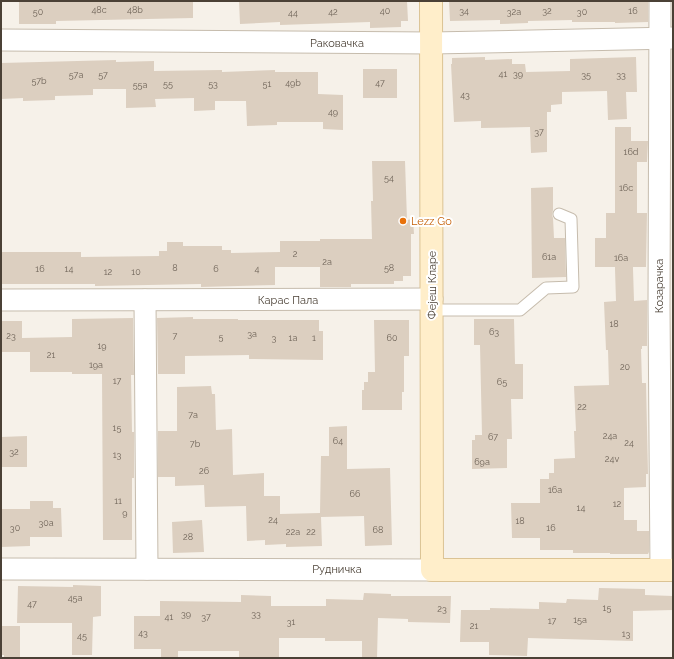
<svg xmlns="http://www.w3.org/2000/svg" width="674" height="659" font-family="Raleway,sans-serif">
<style>
.building{fill:#dccfc0}
.lines{fill:none;stroke-linecap:round;stroke-linejoin:round}
.lane-casing{stroke:#c6bcad;stroke-width:13}
.street-casing{stroke:#c6bcad;stroke-width:23}
.secondary-casing{stroke:#dbc394;stroke-width:24}
.lane{stroke:#fff;stroke-width:11}
.street{stroke:#fff;stroke-width:21}
.secondary{stroke:#ffeeca;stroke-width:22}
.food-dot{fill:#e8710a;stroke:#fff;stroke-width:1.5}
.labels{text-anchor:middle;stroke-width:4;stroke-linejoin:round;paint-order:stroke}
.number-label{font-size:9px;fill:#6f6458}
.street-label{font-size:11px;fill:#4b4136;stroke:#fff}
.food-label{font-size:11px;fill:#c56008;stroke:#fff;text-anchor:start}
</style>
<rect width="100%" height="100%" fill="#f6f1e9"/>
<g class="building">
<path d="M19 1H193V18L56 21V24H19Z"/>
<path d="M239 1H407L408 21H401V27L370 28V22L280 25V22L240 24Z"/>
<path d="M449 1H648V22L615 23V22H572V20L528 21V23L500 24V20L450 21Z"/>
<path d="M485 57V60L512 59V64H525L526 72 570 71V59L636 57 637 92H626L627 119 608 120 607 91 562 92V104L551 105V112H547V152L531 153 530 127 481 128V121L454 122 451 64H452V58Z"/>
<path d="M116 60V62L154 61V71L222 70V72L275 70V72H318V94L343 95V130L323 129V122H277V125L247 126 246 101H215V110L194 111V98L155 99 156 107 126 108V89H93V95L55 96V100L23 101V98L1 99V63Z"/>
<rect x="363" y="69" width="34" height="29"/>
<path d="M615 127H631V141H648L647 162H637V213H647L646 267H633V269L634 301 647 300V346H642V349H641L642 383H646L648 474H646V487L624 488V520H637V531H649V552L648 554H610V553H573V550H540V538H512L511 503H540V479H549V473H554V459L575 458 574 431H576L574 386 609 385 608 350H606L604 302 616 301 615 269V267H595V238H606V213H615Z"/>
<path d="M372 161H405L407 220 413 219 414 234H411V276H403V281H394V284H351V287H320V267H275V285L201 287V284L95 286V284H1V252H81V257L159 256V251H167V242H183V246H222V250H231V253L280 252V241H320V239H372L371 201H373Z"/>
<path d="M553 187V210L552 215 553 218 554 238H565L566 277 532 278 531 188Z"/>
<path d="M193 317V319H238V320H319V331H323V360L249 359V355L185 356V374H158L157 318Z"/>
<path d="M133 318 134 375H131L132 432H134V478H132V540H103L102 374H72V372H30V352H1V321H22V338L72 337V319Z"/>
<path d="M474 319H514L515 364H523V399H511L512 439H507V468L472 469V440H475V435H482L480 345H474Z"/>
<path d="M374 320H409V356H404V392H402V410H362V390H364V382H368V372H375Z"/>
<path d="M211 386 212 394H215L216 430 232 429 233 475 264 473V496H280V514L320 513 321 456H329V427L347 426V469L390 468 392 545 365 546 364 516 321 517 322 546 286 547V544L265 545V540L247 541 246 506 205 507 204 485 175 486V477H158V431H177V387Z"/>
<path d="M27 436V467H1V437Z"/>
<path d="M30 501H53V508H61L62 537H30V546L1 547V509H30Z"/>
<path d="M202 520 204 552 173 553 172 522Z"/>
<path d="M73 585 101 586V616L93 617 92 655H72V623H17L18 586 73 587Z"/>
<path d="M599 588 645 589V595L673 596V610L633 611V641L528 638 527 656 489 655V642H460L461 610H490V608L539 609V602L566 603 567 599 598 600Z"/>
<path d="M364 593 391 594V596H451L450 623 408 622V619L378 618 377 658H362V641H325V638H279V658H239V651H178V658H161V649H134V616H160V601L241 602V595L271 596V606H326V599L363 600Z"/>
<path d="M1 626H20V658H4V655H1Z"/>
</g>
<g class="lines">
<defs>
<path id="lane" d="M432 310H520L546 288 573 287 571 219 559 214"/>
<g id="street">
<path d="M660 1 659 306 661 570"/>
<path d="M1 40 432 43 673 38"/>
<path d="M1 300 432 299"/>
<path d="M145 300 147 569"/>
<path d="M1 569 432 570"/>
</g>
<path id="secondary" d="M431 1 432 570H673"/>
</defs>
<use href="#lane" class="lane-casing"/>
<use href="#street" class="street-casing"/>
<use href="#secondary" class="secondary-casing"/>
<use href="#lane" class="lane"/>
<use href="#street" class="street"/>
<use href="#secondary" class="secondary"/>
</g>
<circle class="food-dot" cx="403" cy="221" r="4"/>
<g class="labels">
<g class="number-label">
<text x="99" y="13">48c</text>
<text x="135" y="13">48b</text>
<text x="385" y="14">40</text>
<text x="464" y="14">34</text>
<text x="547" y="14">32</text>
<text x="633" y="14">16</text>
<text x="38" y="15">50</text>
<text x="333" y="15">42</text>
<text x="514" y="15">32a</text>
<text x="582" y="15">30</text>
<text x="293" y="16">44</text>
<text x="503" y="77">41</text>
<text x="518" y="77">39</text>
<text x="76" y="78">57a</text>
<text x="103" y="78">57</text>
<text x="586" y="78">35</text>
<text x="621" y="78">33</text>
<text x="39" y="84">57b</text>
<text x="293" y="86">49b</text>
<text x="380" y="86">47</text>
<text x="168" y="87">55</text>
<text x="213" y="87">53</text>
<text x="267" y="87">51</text>
<text x="140" y="88">55a</text>
<text x="465" y="98">43</text>
<text x="333" y="115">49</text>
<text x="539" y="135">37</text>
<text x="631" y="155">16d</text>
<text x="389" y="181">54</text>
<text x="626" y="191">16c</text>
<text x="295" y="257">2</text>
<text x="549" y="260">61a</text>
<text x="621" y="261">16a</text>
<text x="327" y="265">2a</text>
<text x="175" y="271">8</text>
<text x="389" y="271">58</text>
<text x="40" y="272">16</text>
<text x="69" y="272">14</text>
<text x="216" y="272">6</text>
<text x="257" y="272">4</text>
<text x="108" y="275">12</text>
<text x="136" y="275">10</text>
<text x="614" y="327">18</text>
<text x="494" y="335">63</text>
<text x="252" y="337">3a</text>
<text x="11" y="339">23</text>
<text x="175" y="339">7</text>
<text x="221" y="340">5</text>
<text x="274" y="341">3</text>
<text x="293" y="341">1a</text>
<text x="314" y="341">1</text>
<text x="392" y="341">60</text>
<text x="102" y="349">19</text>
<text x="51" y="358">21</text>
<text x="96" y="368">19a</text>
<text x="625" y="370">20</text>
<text x="117" y="384">17</text>
<text x="502" y="385">65</text>
<text x="582" y="410">22</text>
<text x="193" y="418">7a</text>
<text x="117" y="431">15</text>
<text x="610" y="439">24a</text>
<text x="493" y="440">67</text>
<text x="338" y="444">64</text>
<text x="629" y="446">24</text>
<text x="195" y="447">7b</text>
<text x="14" y="455">32</text>
<text x="117" y="458">13</text>
<text x="612" y="462">24v</text>
<text x="482" y="465">69a</text>
<text x="204" y="474">26</text>
<text x="555" y="493">16a</text>
<text x="355" y="497">66</text>
<text x="118" y="504">11</text>
<text x="617" y="507">12</text>
<text x="581" y="511">14</text>
<text x="125" y="516">9</text>
<text x="273" y="523">24</text>
<text x="520" y="524">18</text>
<text x="46" y="526">30a</text>
<text x="15" y="531">30</text>
<text x="551" y="531">16</text>
<text x="378" y="533">68</text>
<text x="293" y="535">22a</text>
<text x="311" y="535">22</text>
<text x="188" y="540">28</text>
<text x="75" y="601">45a</text>
<text x="32" y="607">47</text>
<text x="607" y="611">15</text>
<text x="442" y="612">23</text>
<text x="186" y="617">39</text>
<text x="256" y="617">33</text>
<text x="169" y="620">41</text>
<text x="206" y="620">37</text>
<text x="580" y="623">15a</text>
<text x="552" y="624">17</text>
<text x="291" y="625">31</text>
<text x="474" y="629">21</text>
<text x="143" y="636">43</text>
<text x="626" y="637">13</text>
<text x="82" y="639">45</text>
</g>
<g class="street-label">
<text x="337" y="47">Раковачка</text>
<text transform="translate(432 285) rotate(-90)" y="4">Фејеш Кларе</text>
<text transform="translate(659 286) rotate(-90)" y="4">Козарачка</text>
<text x="288" y="304">Карас Пала</text>
<text x="337" y="573">Рудничка</text>
</g>
<g class="food-label">
<text x="411" y="225">Lezz Go</text>
</g>
</g>
<rect width="674" height="659" fill="none" stroke="#4b4136" stroke-width="4"/>
</svg>
